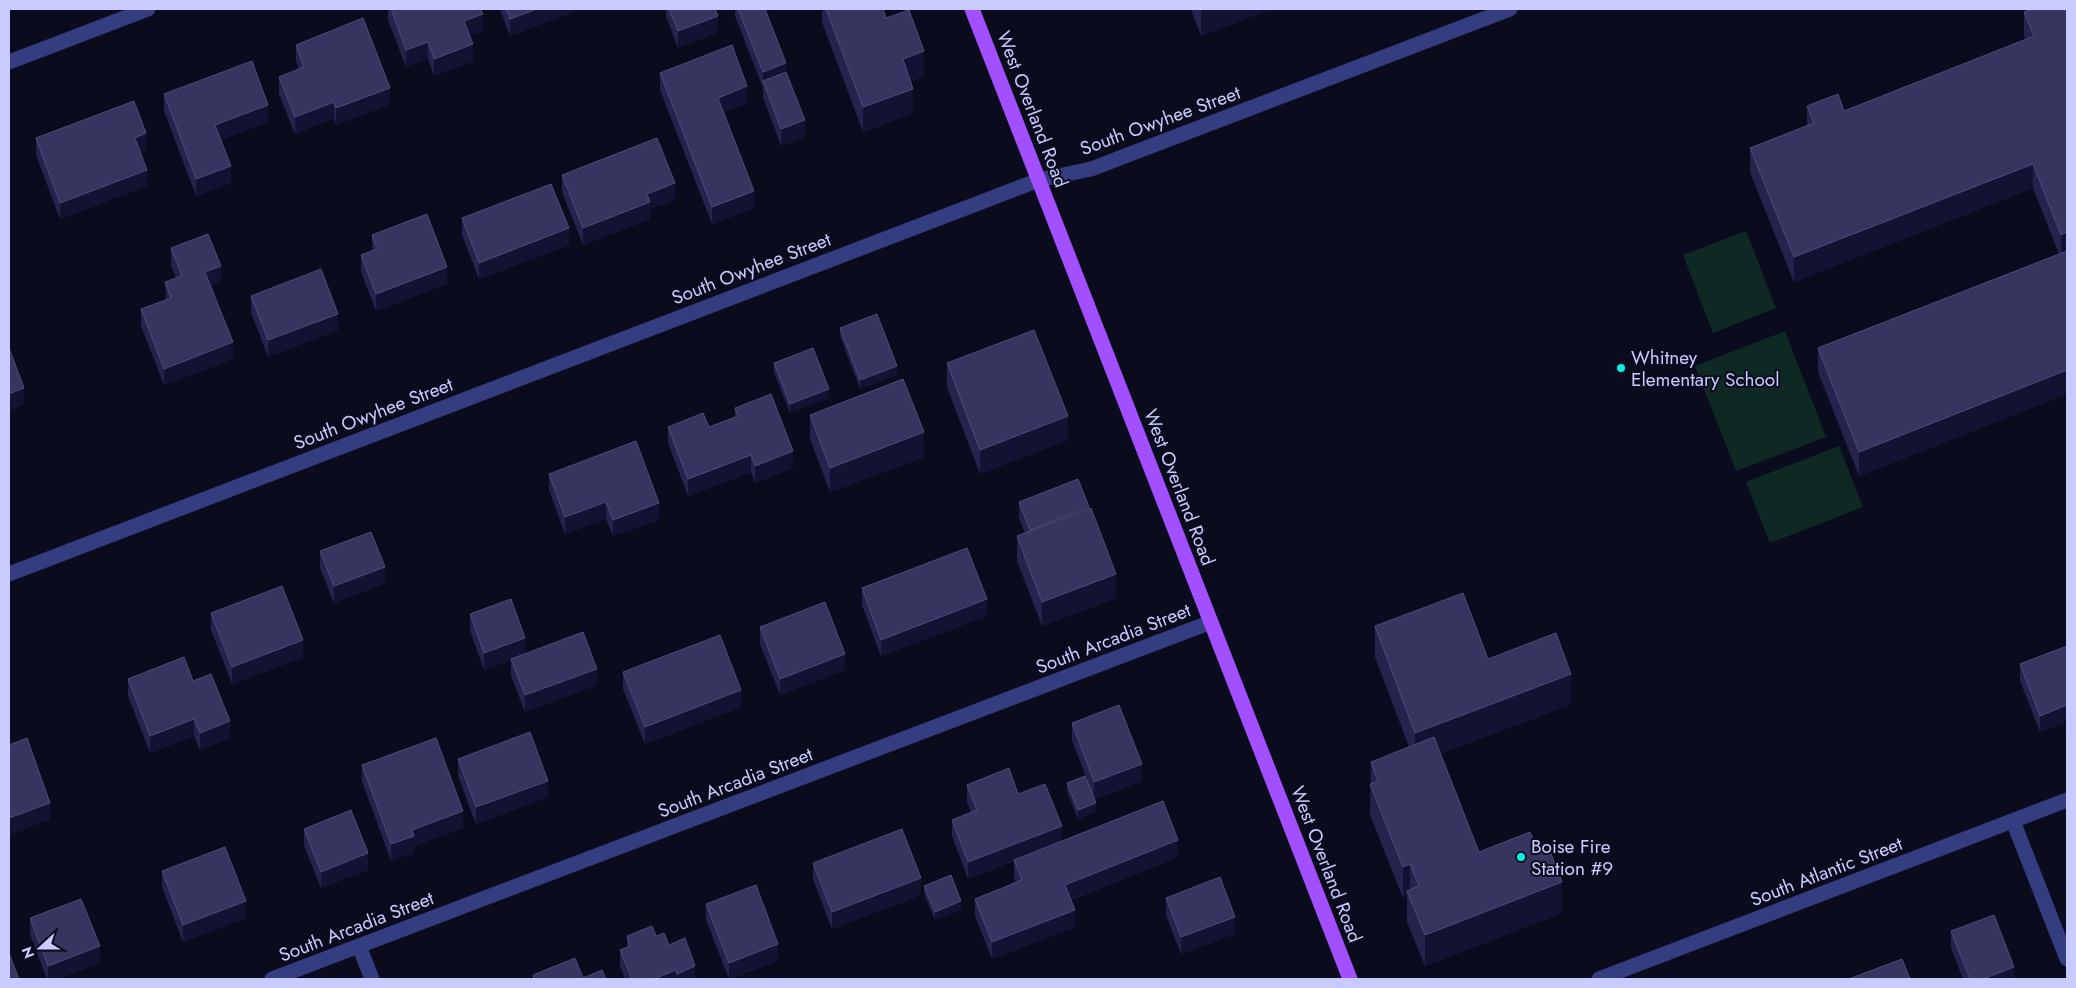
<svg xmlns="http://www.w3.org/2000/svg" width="2076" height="988" font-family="Jost,sans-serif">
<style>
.green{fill:#0e2923}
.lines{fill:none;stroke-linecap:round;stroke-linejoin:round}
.minor{stroke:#343d80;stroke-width:15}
.major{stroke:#a250ff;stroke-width:15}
.wall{fill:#24234d}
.shaded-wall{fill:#131232}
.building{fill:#363560;stroke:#4d4c79}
.poi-dot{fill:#00f4e5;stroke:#0b0b1e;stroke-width:2}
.labels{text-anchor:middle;stroke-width:4;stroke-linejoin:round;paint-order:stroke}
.street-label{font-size:19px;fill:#c9cbff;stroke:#0b0b1e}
.poi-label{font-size:19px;fill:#c9cbff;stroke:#0b0b1e;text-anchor:start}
</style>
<rect width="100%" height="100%" fill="#0b0b1e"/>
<g class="green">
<path d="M1746 231 1776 308 1713 333 1683 255Z"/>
<path d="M1785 331 1826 437 1736 471 1695 366Z"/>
<path d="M1839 446 1863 507 1770 543 1746 482Z"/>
</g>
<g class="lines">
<g class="minor">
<path d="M9 62 148 9"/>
<path d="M9 574 1039 180 1091 169 1510 9"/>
<path d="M2013 821 2067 959"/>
<path d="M359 946 372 979"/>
<path d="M272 979 1211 622"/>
<path d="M1599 979 2067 800"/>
</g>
<path class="major" d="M972 9 1350 979"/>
</g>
<g class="wall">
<path d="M388 9H481L483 31 469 36 473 61 434 76 428 59 406 67 388 20Z"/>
<path d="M500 9H581L510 36Z"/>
<path d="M666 9H715L718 32 678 48 666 16Z"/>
<path d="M735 9H765L786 72 805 137 781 146 763 97V88L735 16Z"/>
<path d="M822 9H883L886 18 924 76 910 81 913 113 863 132 822 22Z"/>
<path d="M1191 9H1271L1201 36Z"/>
<path d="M2067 9V394L1859 476 1818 372V348L2059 254 2033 188 1794 282 1750 172V148L1807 125V106L1844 111 2026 40 2024 36V12Z"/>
<path d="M296 45 390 104 336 125 334 118 295 134 279 94V77L299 69 296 61Z"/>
<path d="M660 73 747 103 724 112 754 208 712 224 660 90Z"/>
<path d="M164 94 268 122 221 140 231 183 196 196 164 111Z"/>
<path d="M36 138 146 150 141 152 147 186 60 219 36 155Z"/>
<path d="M562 175 675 200 650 209V219L583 245 562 192Z"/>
<path d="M462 218 569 245 479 279 462 235Z"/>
<path d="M372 235 447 284 376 311 361 272V255L372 251Z"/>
<path d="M171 248 221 282 211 286 233 359 164 385 141 326V309L166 300 165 282 176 278 171 265Z"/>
<path d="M251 296 338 330 268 357 251 312Z"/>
<path d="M840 328 897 375 860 389 840 336Z"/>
<path d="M774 363 829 398 790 413 774 372Z"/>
<path d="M947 363 1068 440 980 474 947 387Z"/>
<path d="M735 408 793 468 755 483 751 472 688 496 668 443V427H709L735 418Z"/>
<path d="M810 415 924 457 830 492 810 439Z"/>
<path d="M549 474 659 520 613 536 606 519 565 534 549 490Z"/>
<path d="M1019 502 1089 509 1116 598 1042 626 1017 561V536L1025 533 1019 518Z"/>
<path d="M320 551 385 583 334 603 320 568Z"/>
<path d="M862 588 987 616 881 656 862 605Z"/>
<path d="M211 613 303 657 232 684 211 630Z"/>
<path d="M470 614 525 654 597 685 525 712 511 676V660L484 670 470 631Z"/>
<path d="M1375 626 1488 659 1571 704 1440 754 1479 852 1562 913 1425 966 1407 922V896L1403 898 1370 815 1371 762 1409 747 1375 657Z"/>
<path d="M760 627 845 670 780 695 760 644Z"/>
<path d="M2067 646 2040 732 2020 681V664Z"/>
<path d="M623 672 741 707 645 744 623 689Z"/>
<path d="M128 679 193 681 230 738 200 750 194 736 150 753 128 696Z"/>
<path d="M1072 723 1142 781 1095 799 1096 812 1078 819 1067 792V783L1087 780 1072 740Z"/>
<path d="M458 759 548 797 476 824 458 776Z"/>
<path d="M362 765 463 828 414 846V852L391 861 362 781Z"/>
<path d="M967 785 1062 841 1178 857 1071 900 1075 927 992 959 975 916V899L1016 883 1014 877V861L968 879 952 836V820L971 812 967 802Z"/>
<path d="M304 829 368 870 321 888 304 846Z"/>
<path d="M813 863 921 895 832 929 813 879Z"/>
<path d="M162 871 246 918 183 942 162 887Z"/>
<path d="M924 886 961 910 935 920 924 894Z"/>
<path d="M1166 898 1235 934 1181 954 1166 915Z"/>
<path d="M706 904 778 961 729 979 706 920Z"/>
<path d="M30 918 100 963 57 979H47L30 935Z"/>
<path d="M1951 931 2014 979H1963L1951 948Z"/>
<path d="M627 936 669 945 695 979H625L620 966V950L627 947Z"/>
</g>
<g class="shaded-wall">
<path d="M537 9H581L510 36V19Z"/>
<path d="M1201 9H1271L1201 36Z"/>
<path d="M483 14V31L464 38V21Z"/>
<path d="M718 16V32L678 48V31Z"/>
<path d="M428 42V59L406 67V50Z"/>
<path d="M473 44V61L434 76V59Z"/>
<path d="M924 51V76L903 83V59Z"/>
<path d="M786 63V79L763 81V88V72Z"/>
<path d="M747 86V103L718 114V98Z"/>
<path d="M390 88V104L336 125V108Z"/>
<path d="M913 89V113L863 132V107Z"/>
<path d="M334 102V118L295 134V117Z"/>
<path d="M268 105V122L215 142V125Z"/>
<path d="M805 120V137L781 146V129Z"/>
<path d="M146 133V150L135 154V138Z"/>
<path d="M2033 164V188L1794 282V257Z"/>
<path d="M231 166V183L196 196V179Z"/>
<path d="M147 170V186L60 219V203Z"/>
<path d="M675 183V200L650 209V219L583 245V228L647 194Z"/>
<path d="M754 191V208L712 224V207Z"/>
<path d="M569 228V245L479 279V263Z"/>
<path d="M2067 232V256L2061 259V235Z"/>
<path d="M221 266V282L205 288V272Z"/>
<path d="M447 267V284L376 311V294Z"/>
<path d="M338 314V330L268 357V340Z"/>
<path d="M233 342V359L164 385V369Z"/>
<path d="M897 366V375L860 389V380Z"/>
<path d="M2067 370V394L1859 476V452Z"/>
<path d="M24 388V405L9 411V394Z"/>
<path d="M829 389V398L790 413V404Z"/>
<path d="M1068 416V440L980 474V450Z"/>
<path d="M924 432V457L830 492V468Z"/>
<path d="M793 451V468L755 483V466Z"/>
<path d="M751 455V472L688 496V479Z"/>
<path d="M606 502V519L565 534V517Z"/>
<path d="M659 503V520L613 536V520Z"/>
<path d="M1089 507V524L1030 547V530Z"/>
<path d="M385 567V583L334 603V586Z"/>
<path d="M1116 574V598L1042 626V602Z"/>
<path d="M987 599V616L881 656V640Z"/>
<path d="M525 638V655L484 670V653Z"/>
<path d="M303 640V657L232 684V667Z"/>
<path d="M845 654V670L780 695V679Z"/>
<path d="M597 669V685L525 712V695Z"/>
<path d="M1571 674V704L1415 763V733Z"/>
<path d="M741 690V707L645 744V727Z"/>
<path d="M2067 705V722L2040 732V716Z"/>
<path d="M194 719V736L150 753V736Z"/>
<path d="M230 721V738L200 750V733Z"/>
<path d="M1142 764V781L1094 799V782Z"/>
<path d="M548 781V797L476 824V807Z"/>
<path d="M50 803V820L9 835V818Z"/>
<path d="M1096 803V812L1078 819V810Z"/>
<path d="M463 811V828L414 846V852L391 861V844L412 830Z"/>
<path d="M1062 826V843L968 879V862Z"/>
<path d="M1178 840V857L1065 902V885Z"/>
<path d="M368 853V870L321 888V872Z"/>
<path d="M1410 864V895L1407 891V896L1403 898V867Z"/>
<path d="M921 878V895L832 929V912Z"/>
<path d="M1562 882V913L1425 966V935Z"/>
<path d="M246 901V918L183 942V925Z"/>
<path d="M961 901V910L935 920V912Z"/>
<path d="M1075 910V927L992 959V942Z"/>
<path d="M1235 917V934L1181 954V937Z"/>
<path d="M778 944V961L729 979V963Z"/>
<path d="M100 946V963L57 979H48V966Z"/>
<path d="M695 966V979H677V974Z"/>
<path d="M2014 967V979H1983Z"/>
<path d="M676 970V979H654Z"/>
</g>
<g class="building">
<path d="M391 9H481L483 14 464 21 473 44 434 59 428 42 406 50Z"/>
<path d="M506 9H537L510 19Z"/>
<path d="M669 9H715L718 16 678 31Z"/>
<path d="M738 9H765L786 63 763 72Z"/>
<path d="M826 9H883L886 18 909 10 924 51 903 59 913 89 863 107Z"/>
<path d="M2033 9H2067V232L2061 235 2033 164 1794 257 1750 148 1814 123 1807 106 1838 94 1844 111 2034 36 2024 12Z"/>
<path d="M363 18 390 88 336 108 334 102 295 117 279 77 304 67 296 45Z"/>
<path d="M732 45 747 86 718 98 754 191 712 207 660 73Z"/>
<path d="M252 61 268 105 215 125 231 166 196 179 164 94Z"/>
<path d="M786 72 805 120 781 129 763 81Z"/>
<path d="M134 101 146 133 135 138 147 170 60 203 36 138Z"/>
<path d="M657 138 675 183 647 194 650 202 583 228 562 175Z"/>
<path d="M551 184 569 228 479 263 462 218Z"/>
<path d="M427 214 447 267 376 294 361 255 377 249 372 235Z"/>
<path d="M208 234 221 266 205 272 233 342 164 369 141 309 171 298 165 282 182 276 171 248Z"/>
<path d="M2067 251V370L1859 452 1818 348Z"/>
<path d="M321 269 338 314 268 340 251 296Z"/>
<path d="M877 314 897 366 860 380 840 328Z"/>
<path d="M1034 330 1068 416 980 450 947 363Z"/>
<path d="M9 348 24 388 9 394Z"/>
<path d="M813 348 829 389 790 404 774 363Z"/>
<path d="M903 379 924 432 830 468 810 415Z"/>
<path d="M771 394 793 451 755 466 751 455 688 479 668 427 703 413 709 427 738 416 735 408Z"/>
<path d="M636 441 659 503 613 520 606 502 565 517 549 474Z"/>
<path d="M1078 479 1089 507 1030 530 1019 502Z"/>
<path d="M1091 508 1116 574 1042 602 1017 536Z"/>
<path d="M371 532 385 567 334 586 320 551Z"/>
<path d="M967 548 987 599 881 640 862 588Z"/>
<path d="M282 586 303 640 232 667 211 613Z"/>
<path d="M1463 593 1488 659 1556 633 1571 674 1415 733 1375 626Z"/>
<path d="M511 599 525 638 484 653 470 614Z"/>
<path d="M825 602 845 654 780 679 760 627Z"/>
<path d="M583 632 597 669 525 695 511 659Z"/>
<path d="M720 635 741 690 645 727 623 672Z"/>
<path d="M2067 646V705L2040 716 2020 664Z"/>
<path d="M184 657 193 681 211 674 230 721 200 733 194 719 150 736 128 679Z"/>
<path d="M1119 705 1142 764 1094 782 1072 723Z"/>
<path d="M530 732 548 781 476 807 458 759Z"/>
<path d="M1434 737 1479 852 1530 832 1539 853 1549 849 1562 882 1425 935 1407 891 1419 886 1410 864 1403 867 1385 822 1370 784 1378 781 1371 762Z"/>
<path d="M27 738 50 803 9 818V745Z"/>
<path d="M436 738 463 811 412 830 414 836 391 844 362 765Z"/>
<path d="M1009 768 1018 794 1045 784 1062 826 968 862 952 820 977 810 967 785Z"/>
<path d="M1085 776 1096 803 1078 810 1067 783Z"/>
<path d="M1163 801 1178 840 1065 885 1075 910 992 942 975 899 1022 880 1014 860Z"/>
<path d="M351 810 368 853 321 872 304 829Z"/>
<path d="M902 829 921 878 832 912 813 863Z"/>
<path d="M225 847 246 901 183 925 162 871Z"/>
<path d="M951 875 961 901 935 912 924 886Z"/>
<path d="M1220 877 1235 917 1181 937 1166 898Z"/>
<path d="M756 885 778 944 729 963 706 904Z"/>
<path d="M81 899 100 946 48 966 30 918Z"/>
<path d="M1994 915 2014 967 1983 979H1970L1951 931Z"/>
<path d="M652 926 656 936 664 933 669 945 685 938 695 966 677 974 676 970 654 979H632L620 950 630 946 627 936Z"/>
<path d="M9 953 19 979H9Z"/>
<path d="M575 958 583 978 602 970 606 979H534L533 975Z"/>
<path d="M1902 959 1910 979H1849Z"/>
</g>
<g class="poi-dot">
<circle cx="1621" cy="368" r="5"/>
<circle cx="1521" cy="857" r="5"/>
</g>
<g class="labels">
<g class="street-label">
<text transform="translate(1033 109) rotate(69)" y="7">West Overland Road</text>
<text transform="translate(1160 120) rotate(-20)" y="7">South Owyhee Street</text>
<text transform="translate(751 268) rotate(-21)" y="7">South Owyhee Street</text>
<text transform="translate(373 413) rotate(-21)" y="7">South Owyhee Street</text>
<text transform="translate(1180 487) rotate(69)" y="7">West Overland Road</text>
<text transform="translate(1113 638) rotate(-21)" y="7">South Arcadia Street</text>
<text transform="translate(735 782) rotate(-21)" y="7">South Arcadia Street</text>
<text transform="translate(1327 864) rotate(69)" y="7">West Overland Road</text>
<text transform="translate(1826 871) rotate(-21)" y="7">South Atlantic Street</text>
<text transform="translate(356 926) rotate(-21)" y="7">South Arcadia Street</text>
</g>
<g class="poi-label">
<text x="1631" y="364">Whitney<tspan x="1631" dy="22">Elementary School</tspan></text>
<text x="1531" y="853">Boise Fire<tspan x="1531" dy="22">Station #9</tspan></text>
</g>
</g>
<rect width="2076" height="988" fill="none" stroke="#c9cbff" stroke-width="20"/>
<g transform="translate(40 948) rotate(249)" stroke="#0b0b1e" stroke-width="4" paint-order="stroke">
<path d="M0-4L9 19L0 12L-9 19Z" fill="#c9cbff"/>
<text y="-8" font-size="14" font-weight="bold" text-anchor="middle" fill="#c9cbff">N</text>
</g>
</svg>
